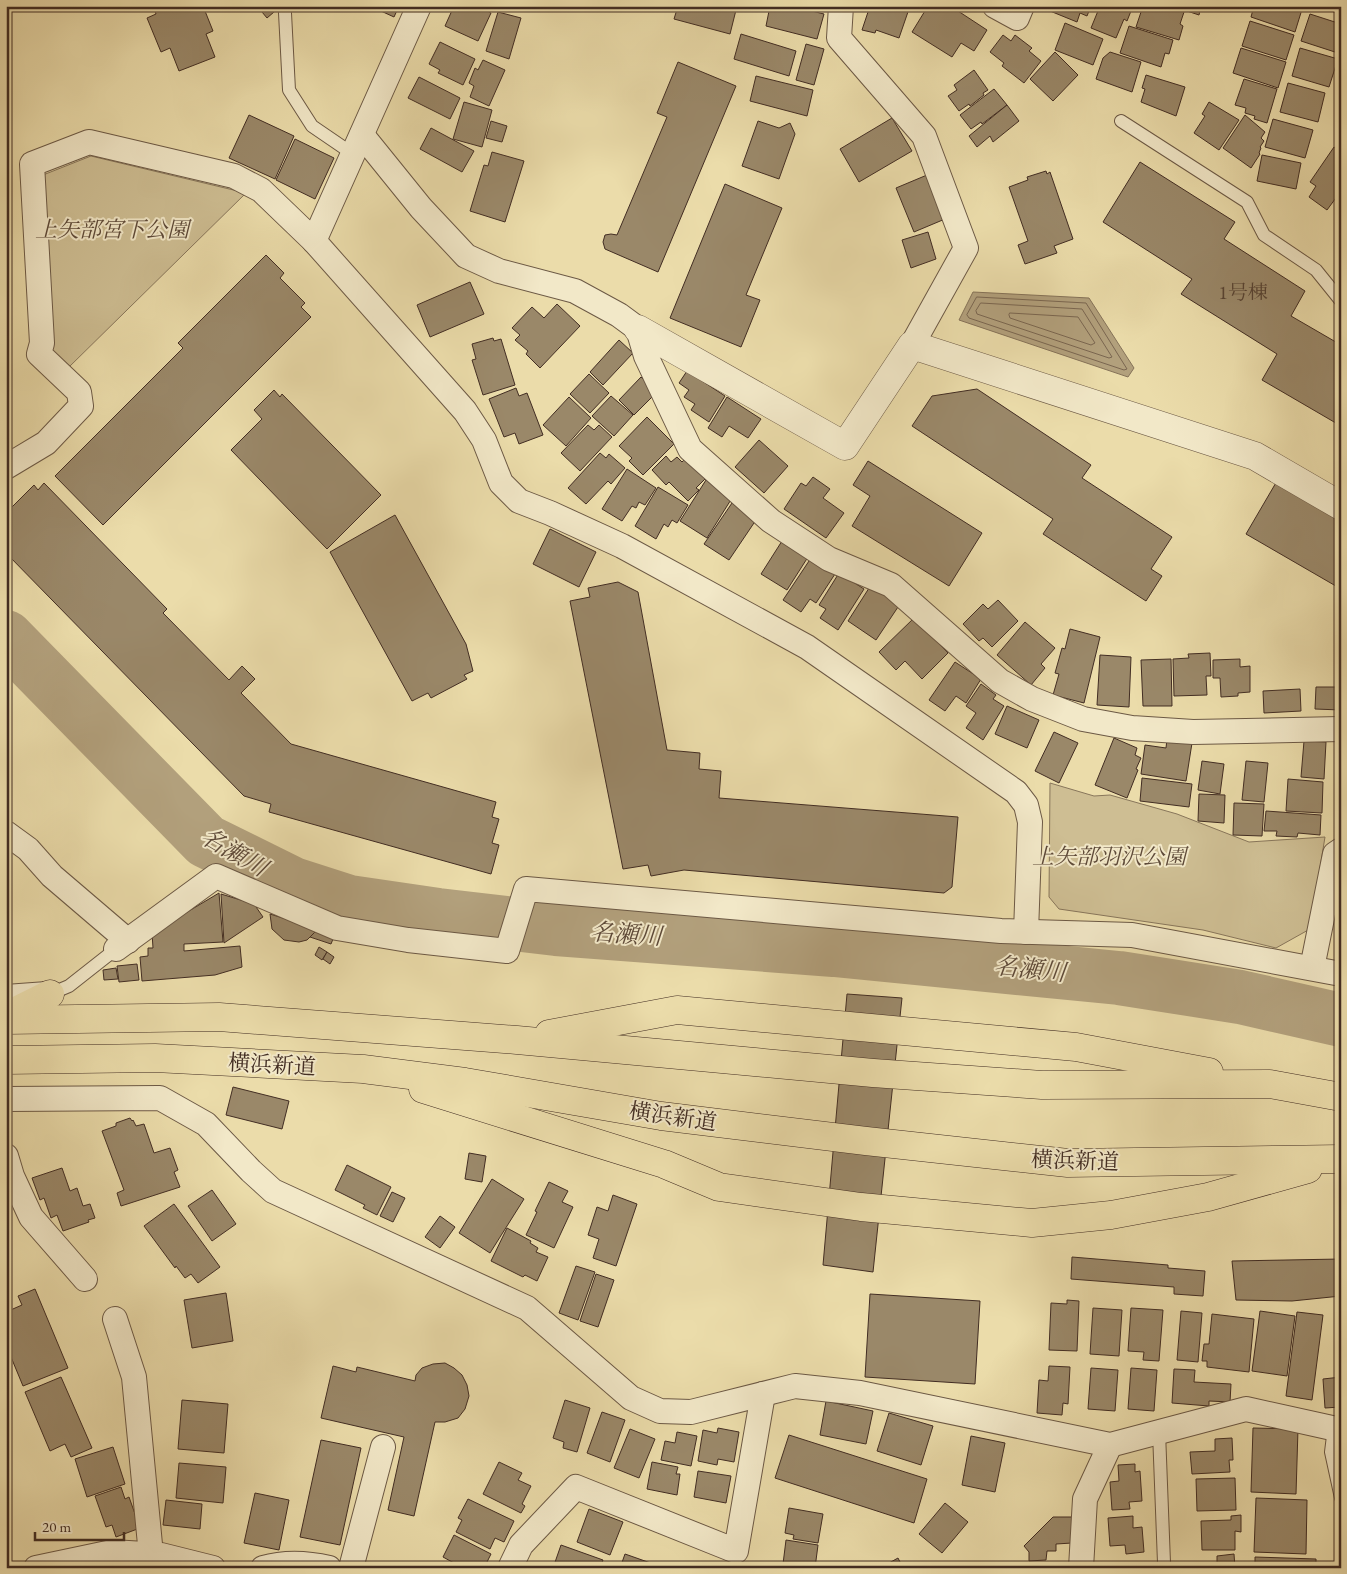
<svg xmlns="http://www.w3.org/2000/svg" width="1347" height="1574" font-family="'EB Garamond','Noto Serif JP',serif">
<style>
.green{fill:#cebe93;stroke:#88765b}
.water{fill:#b2a07c;stroke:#857258}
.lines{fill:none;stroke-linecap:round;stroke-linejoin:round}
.shore{stroke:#7a6650;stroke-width:1}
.river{stroke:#b2a07c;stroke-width:54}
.building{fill:#9a8869;stroke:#422d23}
.service-casing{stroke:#6c5945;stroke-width:14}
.minor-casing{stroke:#6c5945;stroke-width:26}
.tertiary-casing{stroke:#6c5945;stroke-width:29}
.trunk-casing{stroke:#422d23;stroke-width:29}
.service{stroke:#f2e8c8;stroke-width:12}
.minor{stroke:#f2e8c8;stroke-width:24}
.tertiary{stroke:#f2e8c8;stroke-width:28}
.trunk{stroke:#ebdcaa;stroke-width:28}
.labels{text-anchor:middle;stroke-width:4;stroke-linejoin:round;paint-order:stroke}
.number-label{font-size:20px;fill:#584434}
.park-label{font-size:22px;font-style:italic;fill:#5e4a39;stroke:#f2e8c8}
.street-label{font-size:22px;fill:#422d23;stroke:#f2e8c8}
.water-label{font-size:24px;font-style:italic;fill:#5e4a39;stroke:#f2e8c8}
</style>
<rect width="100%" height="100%" fill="#ebdcaa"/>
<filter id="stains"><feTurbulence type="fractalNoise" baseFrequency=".004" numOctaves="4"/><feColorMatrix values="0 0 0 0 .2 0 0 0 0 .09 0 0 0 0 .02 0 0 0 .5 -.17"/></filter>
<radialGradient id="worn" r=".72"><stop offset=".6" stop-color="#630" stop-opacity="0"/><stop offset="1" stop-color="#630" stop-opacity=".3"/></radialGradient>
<g class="green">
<path d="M91 156 246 193 68 368 51 348 43 175Z"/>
<path d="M1050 783 1094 796 1110 795 1177 814 1249 842 1325 837 1310 929 1276 948 1203 930 1059 909 1049 897Z"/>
</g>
<path class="water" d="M973 292 1089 298 1134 368 1128 377 959 320Z"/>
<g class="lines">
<g class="shore">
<path d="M977 297 1086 303 1127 369 1124 370 969 318 967 315Z"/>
<path d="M981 303 1082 309 1112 357 1109 358 977 314 976 311Z"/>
<path d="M1010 313 1078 317 1095 343 1091 345 1010 318 1009 315Z"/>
</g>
<path class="river" d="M6 637 206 841 293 884 349 902 438 915 556 929 834 950 1119 978 1240 997 1341 1020"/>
</g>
<g class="building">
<path d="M153 6H203L213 31 206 34 215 57 179 71 170 48 161 52 147 18 156 14Z"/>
<path d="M257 6H281L267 18Z"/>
<path d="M370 6H399L394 17Z"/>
<path d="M454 6H470L476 9 478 6 491 13 478 41 445 26Z"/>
<path d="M678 6H723L736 10 730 34 674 19Z"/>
<path d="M770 6H792L824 14 817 39 766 26Z"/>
<path d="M870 6H910L899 38 876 30 875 33 862 30Z"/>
<path d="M928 6H956L959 8 958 11 987 30 974 51 961 43 952 57 912 32Z"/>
<path d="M1052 6H1091L1087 16 1080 13 1077 22 1050 11Z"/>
<path d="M1100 6H1133L1127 21 1124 19 1116 38 1091 28Z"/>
<path d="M1143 6H1167L1184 12 1180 24 1183 26 1179 40 1136 27Z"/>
<path d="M1172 6H1201L1199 15Z"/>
<path d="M1254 6H1303L1295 32 1251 17Z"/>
<path d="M1320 6H1341V15Z"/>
<path d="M498 12 521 18 509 59 486 51Z"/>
<path d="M1310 14 1341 24V45L1338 53 1301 41Z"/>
<path d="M1250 21 1294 35 1286 60 1242 46Z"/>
<path d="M1065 23 1103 39 1093 65 1055 50Z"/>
<path d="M1129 26 1173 40 1169 54 1165 53 1161 67 1120 53Z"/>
<path d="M741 34 796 51 789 76 734 59Z"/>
<path d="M1003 35 1011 41 1015 35 1032 48 1029 51 1041 61 1024 83 1002 66 1004 63 990 52Z"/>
<path d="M440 42 475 59 463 85 438 73 440 70 429 64Z"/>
<path d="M806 44 824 49 814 85 796 80Z"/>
<path d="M1241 48 1286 62 1278 88 1233 73Z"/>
<path d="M1300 48 1338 59 1329 87 1292 76Z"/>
<path d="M1055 52 1078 75 1053 101 1030 79Z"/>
<path d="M1110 52 1141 62 1132 92 1096 79 1103 58Z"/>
<path d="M483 60 505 70 489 106 470 97 474 86 469 83 475 68 478 70Z"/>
<path d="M678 62 736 86 658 272 605 249 603 242 605 235 611 234 617 235 667 117 657 113Z"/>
<path d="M974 70 988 90 983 93 984 95 970 106 969 104 959 111 948 96 957 90 954 85Z"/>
<path d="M1146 75 1185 87 1176 116 1141 102 1145 89 1142 88Z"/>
<path d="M756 76 813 90 807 116 750 101Z"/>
<path d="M419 77 460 98 450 119 408 98Z"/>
<path d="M1244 79 1277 89 1267 123 1254 119 1255 116 1245 113 1246 108 1235 105Z"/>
<path d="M1288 83 1325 93 1318 122 1280 112Z"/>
<path d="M994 89 1007 105 982 124 981 122 971 129 960 115Z"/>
<path d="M464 102 492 110 482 147 453 139Z"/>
<path d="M1209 102 1239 120 1219 150 1194 133 1205 116 1202 114Z"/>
<path d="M1007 105 1019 121 993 142 990 136 977 147 969 136Z"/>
<path d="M249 115 294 136 275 179 229 158Z"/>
<path d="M1245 115 1265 132 1261 138 1264 141 1260 147 1261 148 1259 153 1260 154 1251 168 1223 148Z"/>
<path d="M892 118 912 151 859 182 840 149Z"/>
<path d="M1273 119 1313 130 1305 158 1265 147Z"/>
<path d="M491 121 507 126 502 142 486 138Z"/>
<path d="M758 121 779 128 790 123 795 134 779 179 742 166Z"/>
<path d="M431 128 474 151 462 172 420 149Z"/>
<path d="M295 139 334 158 315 199 276 180Z"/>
<path d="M1334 147 1341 152V191L1327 210 1309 197 1316 186 1310 182Z"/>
<path d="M492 152 524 161 505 222 470 211 484 165 488 166Z"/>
<path d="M1262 155 1301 163 1296 189 1257 181Z"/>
<path d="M1140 162 1235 222 1224 239 1305 291 1291 316 1341 345V426L1262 380 1277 354 1181 294 1192 279 1103 222Z"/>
<path d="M1046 171 1047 174 1050 172 1073 239 1054 246 1057 253 1025 264 1018 245 1028 241 1009 187 1028 180 1027 177Z"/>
<path d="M927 175 945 219 914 232 896 188Z"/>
<path d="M725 184 782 208 746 295 760 300 741 347 670 318Z"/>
<path d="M928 232 936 259 911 268 902 240Z"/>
<path d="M266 255 284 273 280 278 305 303 301 307 311 317 103 525 55 476 183 348 178 343Z"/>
<path d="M470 282 484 314 430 337 417 305Z"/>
<path d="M557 304 580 326 540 368 526 354 528 351 515 340 520 335 512 328 532 307 544 318Z"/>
<path d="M493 338 494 341 501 339 515 385 483 395 472 360 476 359 472 344Z"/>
<path d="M619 340 633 353 603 385 590 372Z"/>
<path d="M687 371 725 396 709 422 691 410 695 404 684 397 689 390 679 383Z"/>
<path d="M589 374 609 393 590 413 570 394Z"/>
<path d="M641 377 657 392 634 415 619 400Z"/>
<path d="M516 388 519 396 527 393 543 435 519 444 515 433 504 437 489 399Z"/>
<path d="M977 389 1091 465 1082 478 1172 537 1151 569 1162 576 1146 601 1043 534 1053 519 912 426 932 396Z"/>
<path d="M274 390 280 397 282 394 381 495 327 549 231 450 262 419 254 410Z"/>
<path d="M611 396 633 415 614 436 592 416Z"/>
<path d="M569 397 591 418 566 446 543 425Z"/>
<path d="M727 397 761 419 748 438 729 426 722 437 708 428Z"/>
<path d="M647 417 674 444 643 475 629 461 632 458 619 446Z"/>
<path d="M588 425 594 430 599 425 612 437 580 471 561 453Z"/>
<path d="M759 440 788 466 764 493 735 467Z"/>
<path d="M600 453 606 458 609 454 625 468 611 484 608 481 586 504 568 488Z"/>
<path d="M666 456 671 462 677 457 682 462 688 456 708 476 696 488 699 490 688 501 669 482 666 485 652 470Z"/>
<path d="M868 461 982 533 949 586 852 526 870 496 853 485Z"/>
<path d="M627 469 656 488 645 505 639 502 636 508 632 506 622 521 602 509Z"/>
<path d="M813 477 830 489 823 498 844 513 826 538 784 509 801 483 806 486Z"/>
<path d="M706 480 732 498 707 538 680 521Z"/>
<path d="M1277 481 1341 518V589L1246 534Z"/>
<path d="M44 483 167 609 163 613 229 680 242 666 255 679 241 693 291 744 496 802 492 817 499 819 492 843 499 845 491 874 269 812 271 804 244 796 6 553V507L9 510 34 485 38 490Z"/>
<path d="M658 487 688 505 677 523 672 520 668 527 664 524 656 539 635 526Z"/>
<path d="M732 503 756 520 729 560 704 544Z"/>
<path d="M395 515 466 644 473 671 464 675 467 679 431 698 428 693 412 701 330 552Z"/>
<path d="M550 529 596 552 579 587 533 564Z"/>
<path d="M782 541 808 557 787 590 761 574Z"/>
<path d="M811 558 835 574 816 603 810 599 801 612 783 600Z"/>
<path d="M839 573 864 589 838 630 820 618 826 609 819 605Z"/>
<path d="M618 582 638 592 667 750 700 753 699 769 721 771 719 798 958 817 952 887 944 893 684 870 651 876 648 865 623 869 570 601 590 597 588 588Z"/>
<path d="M871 585 900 604 876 640 848 621Z"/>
<path d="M998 600 1018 621 992 647 983 638 979 641 963 624 983 604 988 609Z"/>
<path d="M914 618 948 653 922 679 905 661 896 670 879 652Z"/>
<path d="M1025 622 1055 648 1041 664 1045 668 1031 685 997 655Z"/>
<path d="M1070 629 1100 637 1084 703 1053 695 1059 674 1055 673 1062 648 1065 649Z"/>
<path d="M1210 653 1211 676H1206L1207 695 1174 696 1173 659 1189 658 1188 654Z"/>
<path d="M1100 655 1131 657 1129 707 1097 705Z"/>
<path d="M1171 659 1172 706H1143L1141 660Z"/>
<path d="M1240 659V667L1250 666V692L1238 693V696L1221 697 1220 678H1213V660Z"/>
<path d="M955 662 981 679 966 703 956 696 945 711 929 700Z"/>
<path d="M981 684 996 695 993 699 1004 706 983 740 966 728 976 713 966 706Z"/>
<path d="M1316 687H1341V710L1315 709Z"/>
<path d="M1300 689 1301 711 1264 713 1263 691Z"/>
<path d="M1007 706 1039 720 1027 748 995 734Z"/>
<path d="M1054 732 1078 743 1059 783 1035 771Z"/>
<path d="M1114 738 1137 748 1135 755 1141 758 1136 769 1138 770 1127 798 1095 785Z"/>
<path d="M1167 739 1192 743 1186 781 1141 774 1145 745 1166 748Z"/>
<path d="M1304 741 1326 742 1324 779 1301 777Z"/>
<path d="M1202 761 1224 764 1220 794 1198 790Z"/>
<path d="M1246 761 1268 763 1264 802 1242 800Z"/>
<path d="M1142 778 1192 784 1189 807 1140 801Z"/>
<path d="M1288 779 1323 782 1322 813 1286 811Z"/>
<path d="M1199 794 1225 795 1224 823 1198 821Z"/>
<path d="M1234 803 1264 804 1262 836 1233 835Z"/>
<path d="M1266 811 1321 815 1320 835 1298 833 1297 837 1276 836 1277 831H1264Z"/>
<path d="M219 893 223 942 184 944V951L240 946 242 967 215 975 142 981 140 957 148 956V948H153L152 933Z"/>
<path d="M221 894 254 904 263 917 224 943Z"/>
<path d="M270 914 318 929 307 940 299 942 284 940 272 929Z"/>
<path d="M318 929 335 934 331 944 310 937Z"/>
<path d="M319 947 327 952 322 960 315 955Z"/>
<path d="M327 952 334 957 330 964 323 959Z"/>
<path d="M137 964 139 980 119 982 117 966Z"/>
<path d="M116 968 118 979 104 980 103 970Z"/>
<path d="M847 994 902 998 873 1272 823 1265Z"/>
<path d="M233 1087 289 1101 282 1129 226 1115Z"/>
<path d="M130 1118 132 1121 133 1120 136 1126 144 1124 154 1153 170 1148 178 1170 174 1172 180 1187 121 1206 117 1193 124 1190 102 1131 116 1126V1123Z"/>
<path d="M469 1153 486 1156 482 1182 465 1179Z"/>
<path d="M347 1165 391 1187 377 1215 363 1208 365 1205 335 1190Z"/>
<path d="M62 1168 70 1191 77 1188 83 1206 90 1204 95 1218 88 1220 89 1222 63 1231 57 1215 51 1218 44 1198 40 1200 32 1178Z"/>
<path d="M492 1179 524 1199 490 1253 459 1233Z"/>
<path d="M549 1182 568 1191 562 1202 573 1207 554 1248 526 1235 537 1212 535 1211Z"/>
<path d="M212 1190 236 1224 212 1241 188 1206Z"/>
<path d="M392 1192 405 1198 393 1222 380 1216Z"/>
<path d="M613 1195 637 1204 616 1266 593 1258 599 1239 588 1235 597 1207 608 1211Z"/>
<path d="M174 1204 220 1267 198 1283 191 1274 185 1278 176 1266 175 1268 144 1226Z"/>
<path d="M440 1216 455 1227 440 1248 425 1237Z"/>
<path d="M507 1228 531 1241 530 1243 538 1248 536 1252 548 1257 537 1281 525 1275 523 1277 491 1261Z"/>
<path d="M1072 1257 1168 1265V1268L1205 1271 1203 1296 1174 1294V1287L1071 1279Z"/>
<path d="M1341 1259V1296L1292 1301 1236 1300 1232 1261Z"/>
<path d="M576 1266 595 1272 578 1320 559 1313Z"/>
<path d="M596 1274 614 1280 598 1327 580 1321Z"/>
<path d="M35 1289 68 1368 23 1386 6 1345V1312L22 1305 18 1296Z"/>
<path d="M226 1293 233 1341 192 1348 184 1300Z"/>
<path d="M870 1294 980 1301 975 1384 865 1377Z"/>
<path d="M1067 1300 1079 1301 1077 1351 1049 1350 1051 1303 1067 1304Z"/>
<path d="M1093 1308 1122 1310 1119 1356 1090 1354Z"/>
<path d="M1131 1308 1163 1310 1159 1361 1143 1360 1144 1352 1128 1351Z"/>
<path d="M1181 1311 1202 1313 1198 1362 1177 1360Z"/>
<path d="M1260 1311 1295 1316 1287 1376 1252 1371Z"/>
<path d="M1297 1312 1323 1315 1312 1400 1286 1396Z"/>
<path d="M1212 1314 1254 1319 1249 1372 1207 1367V1361H1202L1204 1344H1209Z"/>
<path d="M445 1363 454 1368 462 1375 467 1385 469 1396 465 1409 458 1418 445 1422H435L414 1516 388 1510 404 1437 321 1418 333 1366 356 1372 357 1367 415 1381 416 1375 422 1368 433 1364Z"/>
<path d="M1049 1366 1070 1367 1068 1404 1063 1403 1062 1415 1037 1413 1039 1380 1048 1381Z"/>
<path d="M1091 1368 1118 1370 1115 1411 1088 1409Z"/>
<path d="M1131 1368 1157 1370 1154 1411 1128 1409Z"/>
<path d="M1174 1369 1195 1370 1194 1382 1231 1384 1230 1402 1209 1401V1406L1172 1403Z"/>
<path d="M61 1377 92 1448 71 1457 65 1444 50 1451 25 1392Z"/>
<path d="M1341 1377V1407L1325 1408 1323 1379Z"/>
<path d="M182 1400 228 1404 224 1453 178 1449Z"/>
<path d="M565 1400 590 1408 577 1452 563 1448 564 1442 553 1438Z"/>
<path d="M826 1401 873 1411 866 1444 820 1435Z"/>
<path d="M602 1412 625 1420 610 1462 587 1453Z"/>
<path d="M889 1413 933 1426 921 1465 877 1451Z"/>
<path d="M718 1428 739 1432 734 1462 718 1459 717 1465 698 1461 703 1430 717 1433Z"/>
<path d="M1253 1428 1298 1429 1296 1494 1251 1492Z"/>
<path d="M630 1429 655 1439 639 1478 614 1468Z"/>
<path d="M677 1432 697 1436 691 1466 661 1460 665 1441 675 1443Z"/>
<path d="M789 1435 927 1479 914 1523 775 1478Z"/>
<path d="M971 1436 1005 1443 995 1492 962 1485Z"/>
<path d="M1232 1438 1233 1460H1229L1230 1472 1192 1474 1190 1452 1215 1451V1439Z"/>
<path d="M321 1440 361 1448 340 1545 300 1537Z"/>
<path d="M113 1447 125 1484 87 1497 75 1459Z"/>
<path d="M499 1462 522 1473 518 1480 531 1486 522 1504 525 1506 521 1513 483 1494Z"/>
<path d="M652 1462 678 1467 676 1474H680L677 1495 647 1489Z"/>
<path d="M179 1463 226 1467 223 1503 176 1498Z"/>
<path d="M1135 1464V1472L1140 1471 1142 1501 1129 1502 1130 1509 1112 1510 1110 1482 1119 1481 1118 1465Z"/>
<path d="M698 1471 731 1476 726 1503 694 1497Z"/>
<path d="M1235 1478 1236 1510 1197 1511 1196 1479Z"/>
<path d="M121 1487 125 1499 129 1497 140 1528 116 1537 112 1525 106 1527 95 1496Z"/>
<path d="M255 1493 289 1500 279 1550 244 1543Z"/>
<path d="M1256 1498 1307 1500 1306 1554 1254 1552Z"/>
<path d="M468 1499 514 1521 504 1542 495 1538 490 1549 456 1532 462 1520 458 1518Z"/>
<path d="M166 1500 202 1504 200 1529 163 1525Z"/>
<path d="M945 1503 968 1522 942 1553 919 1534Z"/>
<path d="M789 1508 823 1514 818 1543 793 1539 794 1535 785 1533Z"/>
<path d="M589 1509 623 1522 610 1555 577 1542Z"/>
<path d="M1241 1515V1532L1235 1531V1550H1202L1201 1521 1231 1520V1516Z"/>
<path d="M1133 1516V1528L1142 1527 1144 1552 1126 1554 1125 1545 1110 1546 1108 1518Z"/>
<path d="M1053 1517H1072V1543L1056 1544V1551H1047L1046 1560 1029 1561V1552L1024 1546Z"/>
<path d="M454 1535 491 1554 484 1568H463L443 1557Z"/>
<path d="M786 1540 818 1545 815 1568H789V1565L783 1564Z"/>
<path d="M561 1545 603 1560 600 1568H553Z"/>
<path d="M625 1554 662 1567V1568H620Z"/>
<path d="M1234 1554 1235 1568H1192V1564L1217 1563V1556Z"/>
<path d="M1255 1557 1316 1559V1568H1255Z"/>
<path d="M898 1558 903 1568H880Z"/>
<path d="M671 1564 693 1568H670Z"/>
<path d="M1016 1566V1568H988V1567Z"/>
</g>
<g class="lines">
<defs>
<g id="service">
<path d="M285 13 289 90 312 126 353 154"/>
<path d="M1121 121 1247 202 1264 235 1316 270 1341 301"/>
<path d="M50 994 69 986 116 949"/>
<path d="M1334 1428 1331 1452 1341 1498"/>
<path d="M1159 1432 1164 1563"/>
</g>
<g id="minor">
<path d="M841 6 839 38 924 136 966 248 912 345"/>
<path d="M995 6 1017 18 1022 6"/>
<path d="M362 135 421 208 466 256 499 271 575 291 619 315 638 329 646 356 690 449 771 521 829 559 891 585 1000 681 1032 699 1083 719 1132 728 1193 732 1341 729"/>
<path d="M314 241 419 6"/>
<path d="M6 467 46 443 81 406 79 392 39 354 42 343 32 164 89 142 234 176 261 190 314 241 465 411 484 440 501 483 519 501 550 513 622 546 807 647 1016 792 1026 805 1030 822 1026 932"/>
<path d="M6 833 28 849 52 876 128 941"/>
<path d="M116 949 216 876 337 928 408 940 507 951 526 889 1001 931 1132 935 1341 974"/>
<path d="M1312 968 1335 854 1341 850"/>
<path d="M6 997 47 994"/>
<path d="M6 1099 160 1098 206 1124 251 1171 273 1191 527 1308 631 1398 660 1411 691 1412 795 1386 860 1393 1110 1445 1246 1409 1341 1430"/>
<path d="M6 1156 12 1176 31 1217 85 1279"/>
<path d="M115 1319 134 1377 151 1555"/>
<path d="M36 1568 112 1552 161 1555 213 1568"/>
<path d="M263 1568C284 1562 308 1563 329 1568"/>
<path d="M351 1568 383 1447"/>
<path d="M510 1568 521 1545 576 1487 736 1551 763 1394"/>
<path d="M1081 1568 1085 1499 1110 1445"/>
</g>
<path id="tertiary" d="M638 329 845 446 912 345 1255 456 1341 506"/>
<g id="trunk">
<path d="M6 1016 50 994"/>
<path d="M6 1020 219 1017 517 1040 873 1073 1042 1085 1270 1084 1341 1097"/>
<path d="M549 1034 677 1010 1076 1047 1209 1072"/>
<path d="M6 1060 155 1058 363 1069 465 1082 661 1116 866 1141 1068 1163 1341 1159"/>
<path d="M423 1089 664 1164 719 1187 861 1207 1032 1223 1111 1215 1208 1197 1308 1169"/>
</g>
</defs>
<use href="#service" class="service-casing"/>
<use href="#minor" class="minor-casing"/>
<use href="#tertiary" class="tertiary-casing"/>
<use href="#trunk" class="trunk-casing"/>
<use href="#service" class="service"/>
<use href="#minor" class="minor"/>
<use href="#tertiary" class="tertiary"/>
<use href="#trunk" class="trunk"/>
</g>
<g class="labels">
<g class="number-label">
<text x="1243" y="299">1号棟</text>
</g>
<g class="park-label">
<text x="112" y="237">上矢部宮下公園</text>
<text x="1109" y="864">上矢部羽沢公園</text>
</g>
<g class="street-label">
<text transform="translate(272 1064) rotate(3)" y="8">横浜新道</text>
<text transform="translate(673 1116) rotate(8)" y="8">横浜新道</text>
<text transform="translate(1075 1160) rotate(2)" y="8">横浜新道</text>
</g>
<g class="water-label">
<text transform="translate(234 852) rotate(30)" y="8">名瀬川</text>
<text transform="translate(626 934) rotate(4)" y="8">名瀬川</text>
<text transform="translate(1030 969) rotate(6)" y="8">名瀬川</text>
</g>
</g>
<rect width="1347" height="1574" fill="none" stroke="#ebdcaa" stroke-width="25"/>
<rect x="8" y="8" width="1332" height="1559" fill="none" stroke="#422d23" stroke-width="2.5"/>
<rect x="12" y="12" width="1322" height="1549" fill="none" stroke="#422d23"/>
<path d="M35 1532v8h89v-8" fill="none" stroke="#422d23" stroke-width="2.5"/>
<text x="42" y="1532" font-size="15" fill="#422d23" stroke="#f2e8c8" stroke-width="4" paint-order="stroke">20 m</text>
<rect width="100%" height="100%" filter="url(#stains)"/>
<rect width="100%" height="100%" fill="url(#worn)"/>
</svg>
